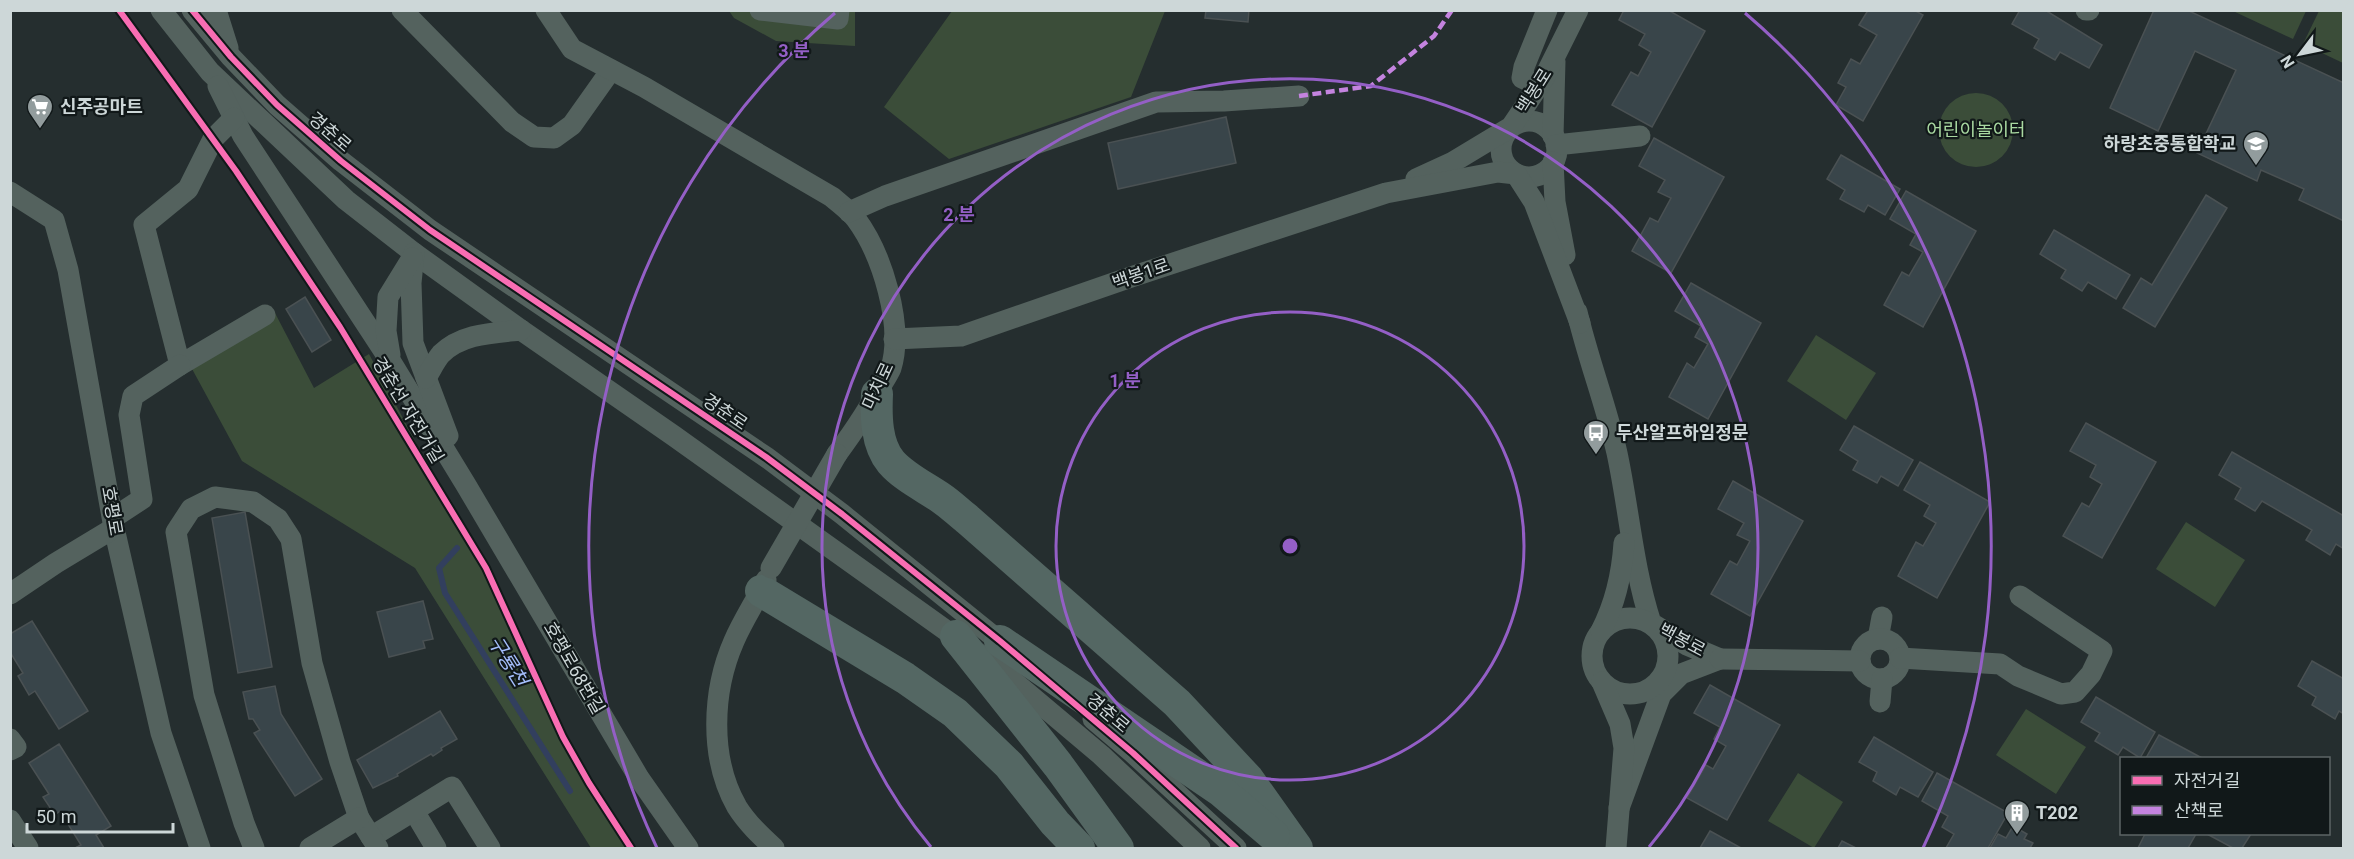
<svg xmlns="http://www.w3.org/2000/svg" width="2354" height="859" font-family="Roboto,'Noto Sans KR',sans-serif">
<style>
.green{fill:#3b4d39}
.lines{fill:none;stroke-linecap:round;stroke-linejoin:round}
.stream{stroke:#323f5e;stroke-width:6}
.building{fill:#39454a;stroke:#4a5153;stroke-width:1.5}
.minor{stroke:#54625e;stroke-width:21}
.highway{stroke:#546763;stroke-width:32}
.minor-bridge{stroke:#54625e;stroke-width:21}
.quiet{stroke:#c483df;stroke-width:4.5;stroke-dasharray:9 4.5;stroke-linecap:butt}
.cycleway-casing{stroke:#111819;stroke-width:10}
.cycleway{stroke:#f96db3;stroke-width:6}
.ring{fill:none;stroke:#945fc6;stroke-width:3}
.labels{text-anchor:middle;stroke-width:4.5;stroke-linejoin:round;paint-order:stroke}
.street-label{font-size:18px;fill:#cdd7d8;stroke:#111819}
.poi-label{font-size:18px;font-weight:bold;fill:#cdd7d8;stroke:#111819;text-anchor:start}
.park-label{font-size:18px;fill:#a9d9a1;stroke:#111819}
.water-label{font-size:20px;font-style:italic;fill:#a4befb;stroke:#111819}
.centre{fill:#945fc6;stroke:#111819;stroke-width:3}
.ring-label{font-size:18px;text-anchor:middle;font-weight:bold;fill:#945fc6;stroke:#111819;stroke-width:4.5;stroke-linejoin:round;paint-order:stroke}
</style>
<rect width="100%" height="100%" fill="#252e2f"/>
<g class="green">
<path d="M729 11H855V46L776 41 734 18Z"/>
<path d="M952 11V10L1165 11 1131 97 949 159 884 107Z"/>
<path d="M2233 11H2306L2293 39Z"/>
<path d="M2319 11H2343V63L2303 44Z"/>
<circle cx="1976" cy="130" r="37"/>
<path d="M275 313 314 388 369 354 478 560 542 702 629 848H591L415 568 242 461 191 367Z"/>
<path d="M1816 335 1876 373 1846 420 1787 381Z"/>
<path d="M2186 522 2245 560 2215 607 2156 569Z"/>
<path d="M2026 709 2086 747 2056 794 1996 755Z"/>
<path d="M1798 773 1843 802 1814 848 1768 821Z"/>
</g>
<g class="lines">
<path class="stream" d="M457 548 439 568 445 593 570 791"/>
</g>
<g class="building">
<path d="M1206 10H1249L1248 22 1205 18Z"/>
<path d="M1624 10H1668L1705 31 1652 127 1612 105 1631 72 1638 76 1651 52 1639 45 1645 34 1619 20Z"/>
<path d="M1865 10H1914L1923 15 1863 121 1836 105 1846 87 1838 83 1851 59 1860 64 1877 35 1859 25 1867 12Z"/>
<path d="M2020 10H2045L2102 45 2089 68 2060 52 2055 60 2034 48 2039 39 2012 24Z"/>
<path d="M2154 10H2187L2344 83V221L2299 200 2304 189 2261 170 2257 181 2197 153 2236 70 2195 51 2158 131 2110 108Z"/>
<path d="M1226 117 1236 163 1118 189 1108 143Z"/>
<path d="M1654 138 1724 177 1671 273 1632 251 1650 218 1658 222 1671 198 1658 192 1665 180 1639 166Z"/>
<path d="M1841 155 1900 189 1885 215 1868 205 1864 212 1840 199 1845 190 1827 179Z"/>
<path d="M1906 191 1976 231 1923 327 1884 305 1902 272 1909 276 1923 252 1910 245 1916 234 1890 219Z"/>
<path d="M2206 195 2227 208 2155 327 2123 308 2141 278 2152 285Z"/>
<path d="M2054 230 2130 275 2116 299 2088 282 2082 291 2061 278 2066 270 2040 254Z"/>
<path d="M1691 283 1761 323 1708 419 1669 397 1687 363 1694 368 1708 344 1695 337 1701 326 1675 311Z"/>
<path d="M305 297 331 340 312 352 286 309Z"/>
<path d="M2086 423 2156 462 2102 558 2063 536 2082 503 2089 507 2102 484 2090 477 2096 465 2070 451Z"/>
<path d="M1854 426 1913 460 1898 486 1881 476 1877 483 1853 470 1858 461 1840 450Z"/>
<path d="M2232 452 2344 516V549L2336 544 2330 555 2306 540 2312 530 2262 501 2255 511 2235 499 2241 488 2219 475Z"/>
<path d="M1920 462 1990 502 1937 598 1898 576 1916 542 1923 546 1936 523 1924 516 1930 505 1904 490Z"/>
<path d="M1733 481 1803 521 1750 616 1711 594 1730 561 1737 565 1750 541 1737 535 1744 523 1718 509Z"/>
<path d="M245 512 272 667 238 673 212 518Z"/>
<path d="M423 601 433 639 423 641 425 648 389 657 377 612Z"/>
<path d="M32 621 88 711 59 729 35 691 29 695 18 676 23 673 10 652V634Z"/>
<path d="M2312 661 2344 679V714L2339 711 2335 719 2312 705 2316 697 2298 686Z"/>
<path d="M1710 685 1780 725 1727 820 1687 798 1706 765 1713 769 1726 746 1714 739 1720 727 1694 713Z"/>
<path d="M275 686 281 714 322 779 295 796 254 733 260 730 253 719H249L243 692Z"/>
<path d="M2096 697 2155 732 2140 758 2123 747 2118 755 2095 741 2100 733 2081 722Z"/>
<path d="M440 711 457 739 441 748 442 750 433 756 431 754 397 774 398 776 373 788 357 760Z"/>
<path d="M2159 735 2202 758H2146Z"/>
<path d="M1874 737 1933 772 1918 797 1900 787 1896 795 1873 781 1877 772 1859 762Z"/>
<path d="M59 744 111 826 96 835 104 848H75L81 845 60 811 55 815 43 797 49 794 29 763Z"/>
<path d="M1937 773 2008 813 1988 848H1946L1954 834 1942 827 1948 816 1922 801Z"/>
<path d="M2013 826 2027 834 2024 839 2033 843 2030 848H1990L1998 834 2006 838Z"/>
<path d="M1710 831 1741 848H1700Z"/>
<path d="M2145 834H2196L2188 848H2138Z"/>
<path d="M2207 834H2251L2242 848H2233Z"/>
<path d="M1842 841 1856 848H1838Z"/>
</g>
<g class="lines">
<g class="minor">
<path d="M161 10 210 72 346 200 414 253 521 330 674 436 993 664 1101 755 1200 848"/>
<path d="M192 10 231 57 277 105 341 161 430 230 766 457 842 514 1009 649"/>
<path d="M216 10 228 48"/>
<path d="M402 10 512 122 534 137 554 138 572 125 611 70"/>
<path d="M546 10 572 49 644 87 832 197C840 204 850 211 856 219 882 254 904 325 891 368 889 373 885 379 882 384 869 409 854 431 837 454"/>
<path d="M760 10 838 19 839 10"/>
<path d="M2086 10H2089"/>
<path d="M1537 85 1522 78 1524 67 1547 10"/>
<path d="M218 86 243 136 391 362 466 485 639 778 688 848"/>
<path d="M234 118 213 139 188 189 144 225 180 365 265 315"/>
<circle cx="1529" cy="149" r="28"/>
<path d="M1553 136 1555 61"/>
<path d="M1556 145 1640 136"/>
<path d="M1553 162 1555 202 1565 255"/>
<path d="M1416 179 1453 162 1511 127 1544 78 1578 10"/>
<path d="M10 192 54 220 68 270 114 528 161 733 200 848"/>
<path d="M849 212 885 196 1156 102 1224 101 1299 96"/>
<path d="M414 253 411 283 413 343 448 436"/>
<path d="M1577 312C1588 359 1606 405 1617 453 1629 509 1633 568 1651 623L1687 645 1720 659 1681 674 1661 694 1619 808"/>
<path d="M894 339 961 336 1131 277 1386 193 1498 172 1516 174 1534 202 1580 323"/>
<path d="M390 355 386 331 388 297 412 258"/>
<path d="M426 378C431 370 435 361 441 354 462 333 494 333 521 330"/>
<path d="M113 518 142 499 129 415 133 396 180 365"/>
<path d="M766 580C756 601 743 620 734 641 712 691 709 758 737 807 747 823 761 836 774 848"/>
<path d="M10 594 56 563 114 528"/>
<circle cx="1630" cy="656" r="38"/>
<path d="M1601 631C1615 604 1622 573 1624 543"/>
<path d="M1878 639 1882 617"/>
<circle cx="1880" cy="659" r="20"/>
<path d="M1900 658 2000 664 2018 676 2061 694 2075 692 2091 674 2102 651 2020 596"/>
<path d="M1720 659 1860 661"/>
<path d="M1602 682 1620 724 1624 748 1616 848"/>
<path d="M1880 702 1882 679"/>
<path d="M1093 719 1133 753 1236 848"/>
<path d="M10 739 16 747 10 750"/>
<path d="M414 811 436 848"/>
<path d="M10 820 28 848"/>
<path d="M371 837 452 787 490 848"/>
<path d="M254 848 244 823 204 695 176 532 191 509 215 497 253 502 278 519 291 539 312 663 340 762 359 818 378 848"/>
<path d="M310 848 359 818"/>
</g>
<g class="highway">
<path d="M877 394C876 416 876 444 891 462 904 477 925 487 941 498 950 504 958 512 967 519L1177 703 1248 779 1297 848"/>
<path d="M761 591 905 678 955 713 1009 765 1055 823 1079 848"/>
<path d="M956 636 1058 765 1118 848"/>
<path d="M1000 641 1221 791 1274 836"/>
</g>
<path class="minor-bridge" d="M771 568 837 454"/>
<path class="quiet" d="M1299 96 1371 86 1434 36 1452 10"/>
<defs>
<g id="cycleway">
<path d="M119 10 236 171 340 327 486 568 563 737 589 783 631 848"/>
<path d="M192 10 231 57 277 105 341 161 430 230 766 457 842 514 1000 641 1133 753 1236 848"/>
</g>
</defs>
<use href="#cycleway" class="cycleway-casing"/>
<use href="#cycleway" class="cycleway"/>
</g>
<g class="ring">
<circle cx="1290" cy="546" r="234"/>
<path d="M931 847A468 468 0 1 1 1649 847"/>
<path d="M657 848A701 701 0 0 1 835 13M1745 13A701 701 0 0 1 1923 848"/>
</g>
<defs>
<symbol id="supermarket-pin" viewBox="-11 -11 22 30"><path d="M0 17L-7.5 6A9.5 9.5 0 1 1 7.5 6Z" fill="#929c9d" stroke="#111819"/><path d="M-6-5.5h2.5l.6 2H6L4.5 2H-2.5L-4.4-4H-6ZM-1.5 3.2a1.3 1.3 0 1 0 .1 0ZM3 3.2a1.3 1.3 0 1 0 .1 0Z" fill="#fff"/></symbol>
<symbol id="school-pin" viewBox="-11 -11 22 30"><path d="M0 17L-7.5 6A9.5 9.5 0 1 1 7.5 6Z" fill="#929c9d" stroke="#111819"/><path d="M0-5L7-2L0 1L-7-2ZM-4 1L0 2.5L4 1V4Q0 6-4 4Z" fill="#fff"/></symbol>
<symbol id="bus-pin" viewBox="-11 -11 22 30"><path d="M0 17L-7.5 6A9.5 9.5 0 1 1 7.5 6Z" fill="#929c9d" stroke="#111819"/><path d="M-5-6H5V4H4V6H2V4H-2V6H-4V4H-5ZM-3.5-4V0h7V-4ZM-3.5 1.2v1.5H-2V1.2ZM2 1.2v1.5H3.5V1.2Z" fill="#fff"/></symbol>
<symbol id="building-pin" viewBox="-11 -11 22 30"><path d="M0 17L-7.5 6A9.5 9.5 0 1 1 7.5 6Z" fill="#929c9d" stroke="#111819"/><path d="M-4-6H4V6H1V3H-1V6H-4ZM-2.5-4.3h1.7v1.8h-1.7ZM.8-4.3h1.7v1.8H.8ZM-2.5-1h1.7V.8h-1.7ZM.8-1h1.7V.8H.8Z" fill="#fff"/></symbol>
</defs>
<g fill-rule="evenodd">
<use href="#supermarket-pin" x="25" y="92" width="30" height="40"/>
<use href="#school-pin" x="2241" y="129" width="30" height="40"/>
<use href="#bus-pin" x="1581" y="418" width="30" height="40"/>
<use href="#building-pin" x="2002" y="798" width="30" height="40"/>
</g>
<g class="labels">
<g class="street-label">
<text transform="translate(1534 91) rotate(-58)" y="6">백봉로</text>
<text transform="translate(330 132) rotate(41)" y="6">경춘로</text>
<text transform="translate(1141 274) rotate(-19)" y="6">백봉1로</text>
<text transform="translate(878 386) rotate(-65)" y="6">마치로</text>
<text transform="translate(408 410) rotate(59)" y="6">경춘선 자전거길</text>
<text transform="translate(725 412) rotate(34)" y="6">경춘로</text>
<text transform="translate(112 511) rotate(80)" y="6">호평로</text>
<text transform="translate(1682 640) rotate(28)" y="6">백봉로</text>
<text transform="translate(574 668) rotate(60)" y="6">호평로68번길</text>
<text transform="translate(1108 713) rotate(40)" y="6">경춘로</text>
</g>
<g class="poi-label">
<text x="60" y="113">신주공마트</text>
<text x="2236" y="150" text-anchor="end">하랑초중통합학교</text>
<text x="1616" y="439">두산알프하임정문</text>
<text x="2036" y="819">T202</text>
</g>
<g class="park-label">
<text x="1976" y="136">어린이놀이터</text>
</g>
<g class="water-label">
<text transform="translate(508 661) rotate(58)" y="7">구룡천</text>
</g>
</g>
<circle cx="1290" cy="546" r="9" class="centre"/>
<g class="ring-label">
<text x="794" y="57">3 분</text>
<text x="959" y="221">2 분</text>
<text x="1125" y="387">1 분</text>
</g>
<rect width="2354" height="859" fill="none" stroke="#cdd7d8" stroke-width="24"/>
<rect x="2120" y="757" width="210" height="78" fill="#111819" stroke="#5c6465" stroke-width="1.5"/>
<rect x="2132" y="776" width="30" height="9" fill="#f96db3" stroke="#5c6465" stroke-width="1.5"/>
<text x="2174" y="787" font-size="18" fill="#cdd7d8">자전거길</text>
<rect x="2132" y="806" width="30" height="9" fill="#c483df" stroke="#5c6465" stroke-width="1.5"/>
<text x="2174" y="817" font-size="18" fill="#cdd7d8">산책로</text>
<g transform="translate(2300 54) rotate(238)" stroke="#111819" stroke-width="4.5" paint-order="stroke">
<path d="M0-4.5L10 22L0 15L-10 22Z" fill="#cdd7d8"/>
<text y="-9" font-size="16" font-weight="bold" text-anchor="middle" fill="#cdd7d8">N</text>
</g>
<path d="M27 823v9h146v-9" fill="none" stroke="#cdd7d8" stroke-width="3"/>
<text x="36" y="823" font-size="18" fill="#cdd7d8" stroke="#111819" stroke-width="4.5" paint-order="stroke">50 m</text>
</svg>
